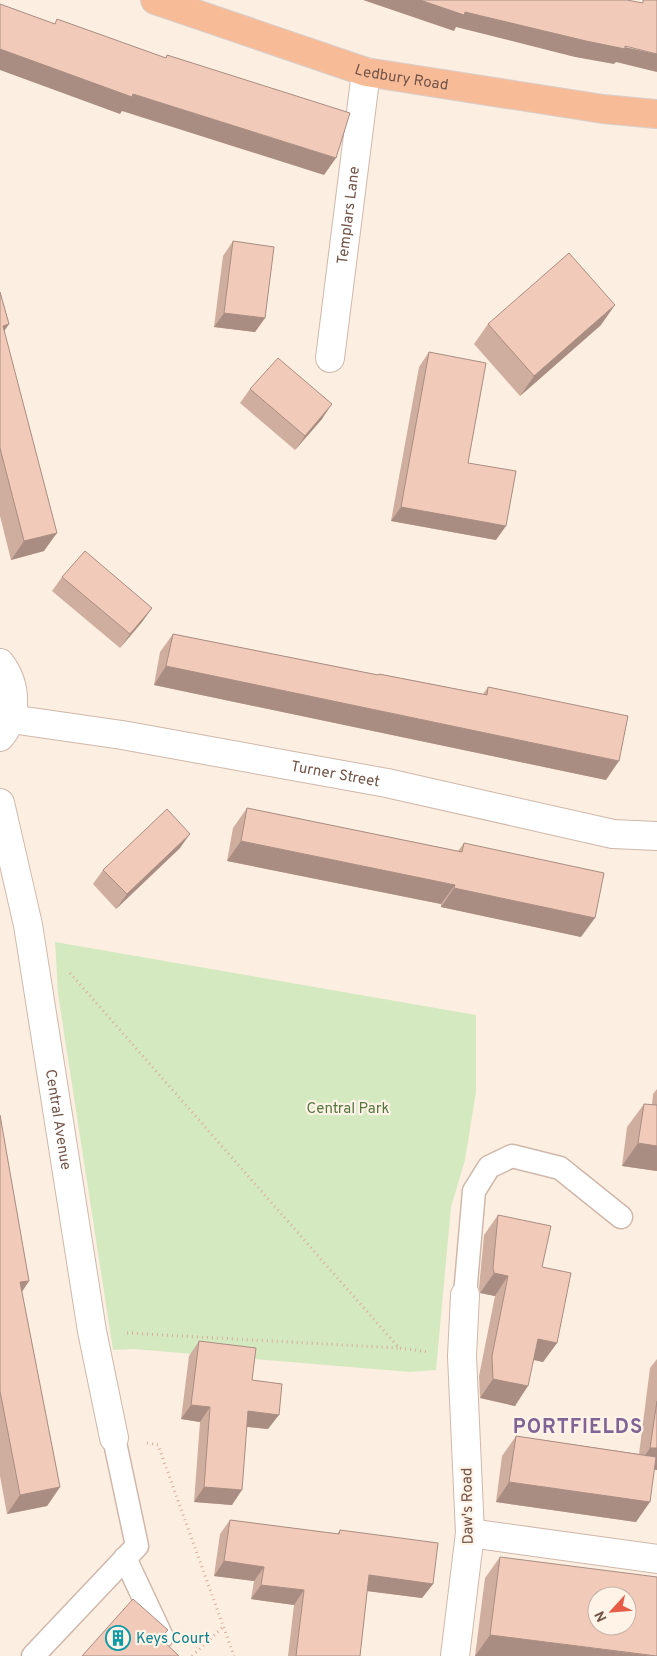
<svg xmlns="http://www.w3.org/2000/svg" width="657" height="1656" font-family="Overpass,sans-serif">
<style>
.green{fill:#d4e9c0}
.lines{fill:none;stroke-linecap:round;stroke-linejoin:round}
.service-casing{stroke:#cfb8ab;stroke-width:25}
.minor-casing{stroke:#cfb8ab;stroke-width:30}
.trunk-casing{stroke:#d8cfcc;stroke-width:30}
.path{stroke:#d6ae9c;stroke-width:3;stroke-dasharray:1 4;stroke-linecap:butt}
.service{stroke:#fff;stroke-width:22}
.minor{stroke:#fff;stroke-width:28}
.trunk{stroke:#f8bb98;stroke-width:28}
.wall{fill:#cfae9f}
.shaded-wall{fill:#a98d82}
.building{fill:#f1cab9;stroke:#a98d82;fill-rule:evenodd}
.labels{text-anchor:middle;stroke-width:4.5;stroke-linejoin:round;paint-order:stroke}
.street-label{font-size:15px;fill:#735448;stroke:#fff3e7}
.park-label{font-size:15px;fill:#557841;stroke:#fff3e7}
.culture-label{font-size:15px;fill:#0d838f;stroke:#fff3e7;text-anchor:start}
.district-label{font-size:20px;font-weight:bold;letter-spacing:1px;fill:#816496;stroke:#fff3e7}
</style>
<rect width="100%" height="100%" fill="#fcefe1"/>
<path class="green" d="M55 942 476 1015V1092L465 1160 451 1207 436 1370 410 1372 134 1349 113 1350 58 994Z"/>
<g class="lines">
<defs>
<g id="service">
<path d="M465 1295 474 1191 489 1167 512 1156 560 1168 621 1217"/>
<path d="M125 1558 162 1637"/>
<path d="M33 1656 137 1546 114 1438"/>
</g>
<g id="minor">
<path id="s1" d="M330 358 366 72"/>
<path d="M0 663C17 685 18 715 0 737"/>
<path id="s2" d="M11 719 122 735 387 783 613 834 657 836"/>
<path id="s3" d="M0 803 28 925 92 1331 114 1438"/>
<path d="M470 1533 657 1559"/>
<path d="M455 1656 470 1533 462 1356 465 1295"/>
</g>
<g id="trunk">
<path id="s4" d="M155 0 366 72 603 109 657 114"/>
</g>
</defs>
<use href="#service" class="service-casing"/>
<use href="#minor" class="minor-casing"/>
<use href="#trunk" class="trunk-casing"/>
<g class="path">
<path d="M70 973 399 1348 429 1352"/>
<path d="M127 1333 398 1348"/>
<path d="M147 1443 158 1445 234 1656"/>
<path d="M192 1656 224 1626"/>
</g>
<use href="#service" class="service"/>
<use href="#minor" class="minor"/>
<use href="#trunk" class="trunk"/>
</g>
<g class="wall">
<path d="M233 241 265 318 255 332 214 327 223 256Z"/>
<path d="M0 292 9 324 4 331 44 551 11 560 0 516Z"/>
<path d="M488 324 601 325 520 396 474 344Z"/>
<path d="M429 352 468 463 496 540 391 521 419 367Z"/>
<path d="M250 389 322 419 295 450 240 403Z"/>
<path d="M62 577 152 608 142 622 120 648 52 591Z"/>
<path d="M173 634 378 675 379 674 483 694 488 687 606 780 154 685 160 652Z"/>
<path d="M247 808 458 851 464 843 581 937 441 907V904L227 861 233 828Z"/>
<path d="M180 848 116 909 93 884 103 870Z"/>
<path d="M657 1089V1171L622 1166 627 1127 644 1104 652 1105 653 1094Z"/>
<path d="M0 1115 29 1281 22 1292 60 1487 47 1506 7 1514 0 1476Z"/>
<path d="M498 1215 542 1267 557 1343 543 1362 534 1360 515 1406 480 1398 479 1376 495 1296 480 1293 479 1288 484 1235Z"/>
<path d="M199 1341 252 1380 268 1429 247 1427 232 1505 194 1502 200 1422 181 1419 189 1356Z"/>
<path d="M657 1359V1470H654L636 1522 496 1502 502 1456 516 1436 639 1454 650 1368Z"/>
<path d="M230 1520 337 1534 340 1530 433 1584 422 1598 367 1591 360 1656H288L294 1605 251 1599 254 1581 214 1576 220 1534Z"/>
<path d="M500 1557 657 1656H475L485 1578Z"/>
</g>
<g class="shaded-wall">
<path d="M363 0H420L465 12 657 54V72L616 62 614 64 575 57 456 27 454 31Z"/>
<path d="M0 49 133 94 336 158 324 175 122 111 120 114 0 70Z"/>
<path d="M615 305 601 325 520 396 534 376Z"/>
<path d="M224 313 265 318 255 332 214 327Z"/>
<path d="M9 324 0 337 3 326Z"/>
<path d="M332 404 322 419 295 450 305 436Z"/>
<path d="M401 507 506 526 496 540 391 521Z"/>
<path d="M57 533 44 551 11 560 24 541Z"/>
<path d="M152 608 142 622 120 648 130 634Z"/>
<path d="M166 666 619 761 606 780 154 685Z"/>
<path d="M190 834 180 848 116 909 127 894Z"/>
<path d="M241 841 455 885 441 904 227 861Z"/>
<path d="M454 888 595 918 581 937 441 907Z"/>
<path d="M638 1143 657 1146V1171L622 1166Z"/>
<path d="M494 1273 508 1276 495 1296 480 1293Z"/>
<path d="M29 1281 16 1300 20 1282Z"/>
<path d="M538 1339 557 1343 543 1362 525 1358Z"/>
<path d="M493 1379 528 1386 515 1406 480 1398Z"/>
<path d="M191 1405 210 1407 200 1422 181 1419Z"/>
<path d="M248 1411 279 1415 268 1429 238 1426Z"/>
<path d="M650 1448H657V1470L637 1467Z"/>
<path d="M509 1482 650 1502 636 1522 496 1502Z"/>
<path d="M60 1487 47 1506 7 1514 20 1495Z"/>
<path d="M204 1487 242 1490 232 1505 194 1502Z"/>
<path d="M224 1561 264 1567 254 1581 214 1576Z"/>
<path d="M369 1575 433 1584 422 1598 359 1590Z"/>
<path d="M261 1585 304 1590 294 1605 251 1599Z"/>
<path d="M490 1635 653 1656H475Z"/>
</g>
<g class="building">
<path d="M420 0H627L643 3V0H657V54L625 46V49L586 41 465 12 464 15Z"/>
<path d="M0 4 55 24 57 19 166 58 167 55 350 113 336 158 133 94 132 97 0 49Z"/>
<path d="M233 241 274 247 265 318 224 313Z"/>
<path d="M569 253 615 305 534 376 488 324Z"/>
<path d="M0 292 9 324 3 326 57 533 24 541 0 448Z"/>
<path d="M429 352 486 363 468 463 516 471 506 526 401 507Z"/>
<path d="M278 358 332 404 305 436 250 389Z"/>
<path d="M85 551 152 608 130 634 62 577Z"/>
<path d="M173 634 378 675 379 674 487 695 488 687 628 716 619 761 166 666Z"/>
<path d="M247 808 462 852 464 843 604 873 595 918 454 888 455 885 241 841Z"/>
<path d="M167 809 190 834 127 894 103 870Z"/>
<path d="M644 1104 657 1105V1146L638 1143Z"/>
<path d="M0 1115 29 1281 20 1282 60 1487 20 1495 0 1391Z"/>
<path d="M498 1215 551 1226 542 1267 571 1273 557 1343 538 1339 528 1386 493 1379 492 1356 508 1276 494 1273 493 1268Z"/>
<path d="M199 1341 256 1348 252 1380 282 1384 279 1415 248 1411 242 1490 204 1487 210 1407 191 1405Z"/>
<path d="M657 1401V1448H650Z"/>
<path d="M516 1436 656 1457 650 1502 509 1482Z"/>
<path d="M230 1520 339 1534 340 1530 438 1543 433 1584 369 1575 360 1656H296L304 1590 261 1585 264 1567 224 1561Z"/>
<path d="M500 1557 657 1577V1656L490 1635ZM597 1596H627V1626H597Z"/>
<path d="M133 1599 168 1630 160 1638 179 1656H82Z"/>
</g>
<defs>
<symbol id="building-ring" viewBox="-11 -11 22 22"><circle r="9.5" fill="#fff3e7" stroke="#0f9aa8" stroke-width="1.5"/><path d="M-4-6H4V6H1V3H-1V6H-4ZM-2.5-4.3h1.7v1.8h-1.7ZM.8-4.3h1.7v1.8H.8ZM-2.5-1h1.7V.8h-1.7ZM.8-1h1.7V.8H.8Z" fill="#0f9aa8"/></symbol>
</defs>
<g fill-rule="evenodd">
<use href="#building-ring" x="104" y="1624" width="28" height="28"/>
</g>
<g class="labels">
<g class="street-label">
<text dy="5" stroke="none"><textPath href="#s4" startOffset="259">Ledbury Road</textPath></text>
<text dy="5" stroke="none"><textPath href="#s1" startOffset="144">Templars Lane</textPath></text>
<text dy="5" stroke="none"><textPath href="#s2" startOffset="329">Turner Street</textPath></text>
<text dy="5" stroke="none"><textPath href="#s3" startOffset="322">Central Avenue</textPath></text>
<text transform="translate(467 1506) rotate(-91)" y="5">Daw's Road</text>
</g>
<g class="park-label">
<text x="348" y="1113">Central Park</text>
</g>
<g class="culture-label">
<text x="136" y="1643">Keys Court</text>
</g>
<g class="district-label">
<text x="578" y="1433">PORTFIELDS</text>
</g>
</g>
<g transform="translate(612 1611) rotate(244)"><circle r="24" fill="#fff3e7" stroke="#c7b3a7"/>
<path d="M0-4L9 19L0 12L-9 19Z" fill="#e65c46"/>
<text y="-8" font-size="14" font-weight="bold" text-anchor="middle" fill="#735448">N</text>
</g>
</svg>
